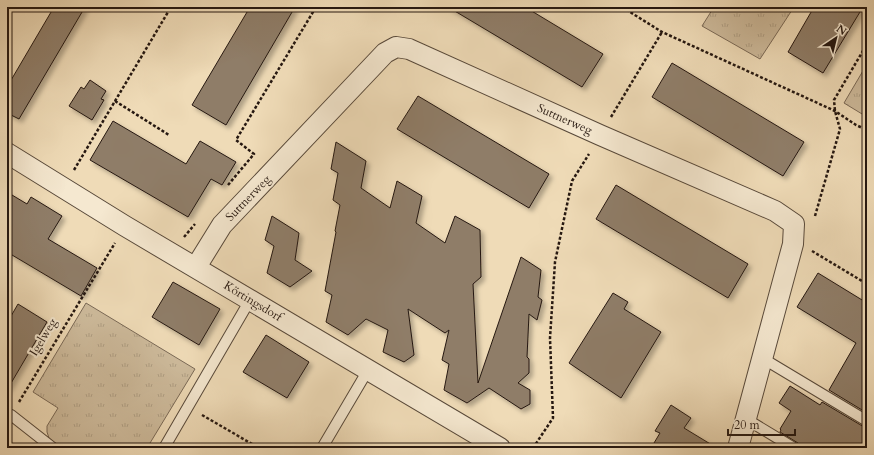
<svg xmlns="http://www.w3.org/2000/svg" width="874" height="455" font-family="Cardo,serif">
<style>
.grass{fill:url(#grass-tufts);stroke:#7a6956}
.building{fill:#8f7d67;stroke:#261811;filter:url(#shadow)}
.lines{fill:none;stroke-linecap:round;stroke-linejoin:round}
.service-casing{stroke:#58493a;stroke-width:12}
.minor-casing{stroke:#58493a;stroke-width:22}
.path{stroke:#261811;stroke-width:2.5;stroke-dasharray:3 2;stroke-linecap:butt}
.service{stroke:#f5e8d0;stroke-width:10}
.minor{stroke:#f5e8d0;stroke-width:20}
.labels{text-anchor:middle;stroke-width:4;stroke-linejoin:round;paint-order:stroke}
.street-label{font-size:12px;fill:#261811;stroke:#f5e8d0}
</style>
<defs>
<pattern id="grass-tufts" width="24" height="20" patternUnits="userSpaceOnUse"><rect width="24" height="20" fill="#cdba9b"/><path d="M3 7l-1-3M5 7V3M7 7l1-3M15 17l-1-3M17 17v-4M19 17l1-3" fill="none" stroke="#b09f84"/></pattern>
<filter id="shadow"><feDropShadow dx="3.5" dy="3.5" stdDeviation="2" flood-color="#0004"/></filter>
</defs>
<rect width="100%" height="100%" fill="#efdbb7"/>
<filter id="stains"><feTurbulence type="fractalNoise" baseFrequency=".005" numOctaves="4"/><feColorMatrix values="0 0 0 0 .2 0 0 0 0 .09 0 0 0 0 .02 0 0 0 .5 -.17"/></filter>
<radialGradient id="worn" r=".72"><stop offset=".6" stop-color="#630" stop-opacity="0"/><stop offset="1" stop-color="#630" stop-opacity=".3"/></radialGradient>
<g class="grass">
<path d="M714 7H794L760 59 702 26Z"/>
<path d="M867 64V117L844 103Z"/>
<path d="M86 303 195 369 147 448H61L49 438 47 432V426L58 408 33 392Z"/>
</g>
<g class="building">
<path d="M54 7H85L19 119 7 113V87Z"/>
<path d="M250 7H295L226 125 192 105Z"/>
<path d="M448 7H525L603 54 582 87Z"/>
<path d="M814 7H863L823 73 788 52Z"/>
<path d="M672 63 804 142 783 176 652 97Z"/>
<path d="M90 80 106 91 101 99 104 100 92 120 69 106 81 87 84 89Z"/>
<path d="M418 96 549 174 529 208 397 129Z"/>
<path d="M113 121 186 164 200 141 236 162 222 185 211 179 188 217 90 160Z"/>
<path d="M336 142 366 161 361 188 390 208 397 181 422 196 416 223 445 243 455 216 480 230 481 277 473 284 478 383 521 257 541 270 538 297 542 300 537 320 529 314 527 357 529 359V373L518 383 530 390V404L521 409 489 388 467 403 444 390 449 364 442 360 449 330 445 333 408 309 414 355 404 362 383 352 388 330 366 319 348 335 326 322 332 295 325 291 336 232 335 231 340 205 333 200 338 173 331 169Z"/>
<path d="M616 185 748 264 728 298 596 219Z"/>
<path d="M7 192 27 204 31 197 62 216 48 239 97 268 81 296 7 252Z"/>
<path d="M272 216 299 233 295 260 312 271 290 287 267 273 274 246 265 240Z"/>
<path d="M818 273 867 303V413L829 390 856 343 797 307Z"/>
<path d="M173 282 220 309 199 345 152 317Z"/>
<path d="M613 293 628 302 624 309 661 332 621 398 569 363Z"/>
<path d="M18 304 47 322 7 390V323Z"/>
<path d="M266 335 309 362 287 398 243 372Z"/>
<path d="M790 386 820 405 822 402 864 427H867V448H800V445L798 443 780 432 781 430 780 429 791 411 779 403Z"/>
<path d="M671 405 691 418 684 428 717 448H651L660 433 655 431Z"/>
</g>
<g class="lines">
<defs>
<g id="service">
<path d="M762 358 867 421"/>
<path d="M11 415 53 448"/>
<path d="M746 419 794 448"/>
<path d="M164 448 250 300"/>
<path d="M322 448 368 370"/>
</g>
<g id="minor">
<path d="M7 153 125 226 500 448"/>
<path d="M196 267 222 225 385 53 396 47 409 49 600 135 775 211 794 224 793 244 738 448"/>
</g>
</defs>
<use href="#service" class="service-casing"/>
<use href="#minor" class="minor-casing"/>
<g class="path">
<path d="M622 7 662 32 835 111 856 125 867 130"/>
<path d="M115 101 169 135"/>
<path d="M611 117 662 32"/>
<path d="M74 170 171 7"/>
<path d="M228 185 254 154 236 140 316 7"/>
<path d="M815 216 840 129 835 111 834 100 867 44"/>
<path d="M184 237 195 224"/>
<path d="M812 251 867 284"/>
<path d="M19 402 115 243"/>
<path d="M202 415 259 448"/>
<path d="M533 448 553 418 550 338 555 262 572 181 589 154"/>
</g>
<use href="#service" class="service"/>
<use href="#minor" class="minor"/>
</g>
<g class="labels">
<g class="street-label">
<text transform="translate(565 119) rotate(24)" y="4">Suttnerweg</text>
<text transform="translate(248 198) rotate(-46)" y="4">Suttnerweg</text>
<text transform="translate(253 301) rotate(31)" y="4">Körtingsdorf</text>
<text transform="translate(43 337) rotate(-59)" y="4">Igelweg</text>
</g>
</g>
<rect width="874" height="455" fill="none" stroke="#efdbb7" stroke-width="24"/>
<rect x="8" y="8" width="858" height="439" fill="none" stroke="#261811" stroke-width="2"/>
<rect x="12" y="12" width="850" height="431" fill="none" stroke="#261811"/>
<g transform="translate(836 38) rotate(35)" stroke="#f5e8d0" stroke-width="3" paint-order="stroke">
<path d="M0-3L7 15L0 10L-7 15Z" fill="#261811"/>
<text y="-6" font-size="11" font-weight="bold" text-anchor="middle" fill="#261811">N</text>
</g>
<path d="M728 429v6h67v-6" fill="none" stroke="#261811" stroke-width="2"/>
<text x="734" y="429" font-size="12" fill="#261811" stroke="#f5e8d0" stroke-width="3" paint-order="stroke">20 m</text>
<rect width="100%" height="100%" filter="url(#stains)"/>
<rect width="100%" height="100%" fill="url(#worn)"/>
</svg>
